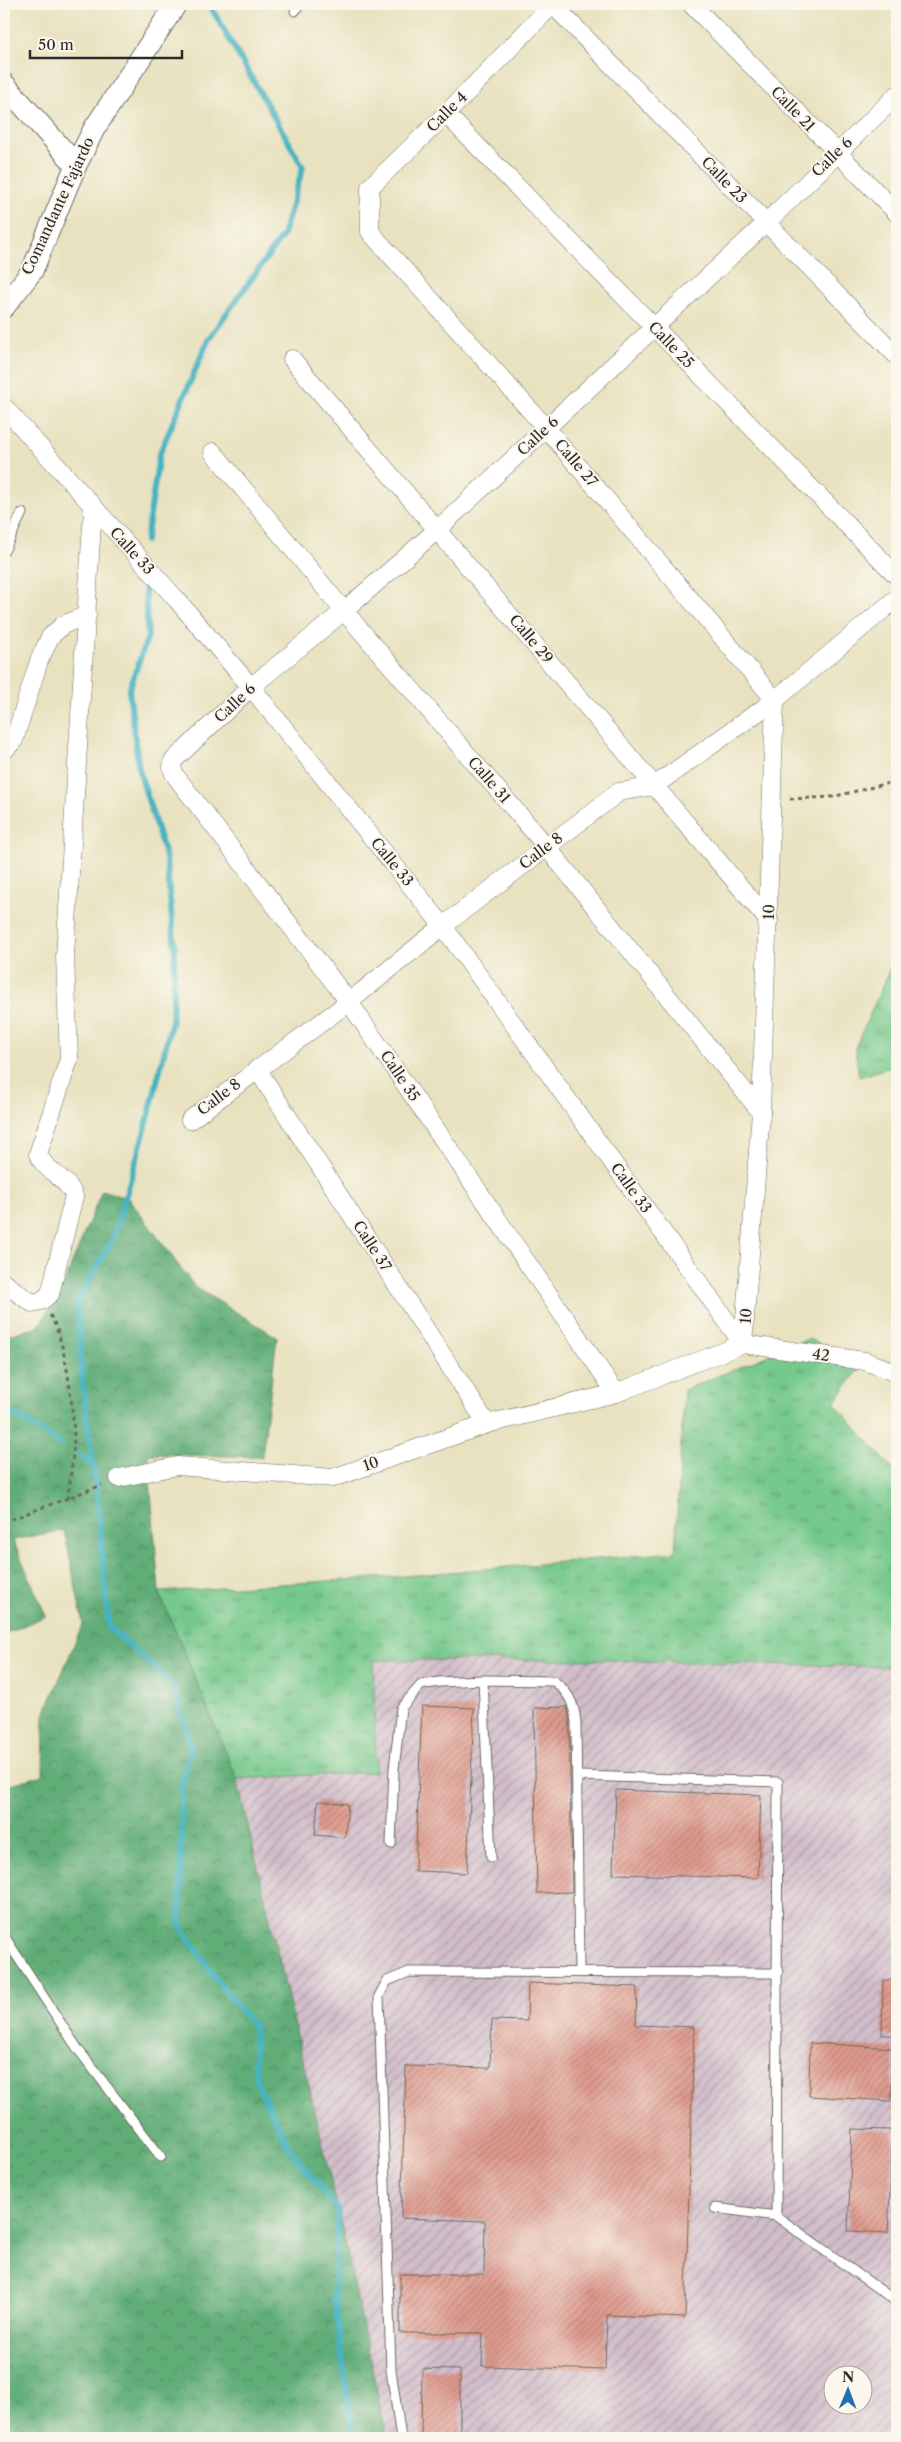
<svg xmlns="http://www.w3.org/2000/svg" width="901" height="2442" font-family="'Libre Caslon Text',serif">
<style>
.industrial{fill:url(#industrial-furrows);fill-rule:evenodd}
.grass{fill:url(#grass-tufts);stroke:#507a5c}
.forest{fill:url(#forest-crowns);stroke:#466c52}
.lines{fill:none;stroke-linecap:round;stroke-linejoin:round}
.stream{stroke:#45b3c1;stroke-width:6}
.building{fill:url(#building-hatch)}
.service-casing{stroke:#6d6b5f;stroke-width:11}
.minor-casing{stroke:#6d6b5f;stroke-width:19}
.tertiary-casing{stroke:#6d6b5f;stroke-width:23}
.path{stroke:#6d6b5f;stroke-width:3;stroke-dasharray:4 4;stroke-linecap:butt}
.service{stroke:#fff;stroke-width:9}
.minor{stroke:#fff;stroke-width:18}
.tertiary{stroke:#fff;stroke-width:21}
.labels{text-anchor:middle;stroke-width:4;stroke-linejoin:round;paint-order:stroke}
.street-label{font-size:15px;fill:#2b2b2b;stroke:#fbf7ec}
</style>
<defs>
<pattern id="industrial-furrows" width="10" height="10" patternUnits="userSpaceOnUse" patternTransform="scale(1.25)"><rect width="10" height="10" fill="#d1bdca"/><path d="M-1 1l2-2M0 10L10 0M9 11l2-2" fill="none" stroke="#aa9aa4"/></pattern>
<pattern id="grass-tufts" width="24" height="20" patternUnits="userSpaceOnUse" patternTransform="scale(1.25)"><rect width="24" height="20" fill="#76c98c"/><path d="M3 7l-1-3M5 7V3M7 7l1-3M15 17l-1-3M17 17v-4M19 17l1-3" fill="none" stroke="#61a373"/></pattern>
<pattern id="forest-crowns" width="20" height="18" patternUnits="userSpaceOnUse" patternTransform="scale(1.25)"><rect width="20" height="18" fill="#60ad78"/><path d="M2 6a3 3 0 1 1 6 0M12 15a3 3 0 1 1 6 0" fill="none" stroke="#4f8d63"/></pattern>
<pattern id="building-hatch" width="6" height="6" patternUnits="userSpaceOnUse" patternTransform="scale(1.25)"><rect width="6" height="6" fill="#df9a8e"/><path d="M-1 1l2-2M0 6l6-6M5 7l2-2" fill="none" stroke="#b57e74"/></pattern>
</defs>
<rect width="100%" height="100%" fill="#fbf7ec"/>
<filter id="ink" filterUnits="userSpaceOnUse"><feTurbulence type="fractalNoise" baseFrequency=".02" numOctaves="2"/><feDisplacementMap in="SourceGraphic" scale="10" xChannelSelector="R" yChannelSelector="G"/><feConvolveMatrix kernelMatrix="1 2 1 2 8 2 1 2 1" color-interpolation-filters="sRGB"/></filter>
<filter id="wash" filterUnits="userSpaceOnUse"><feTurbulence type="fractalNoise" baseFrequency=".0096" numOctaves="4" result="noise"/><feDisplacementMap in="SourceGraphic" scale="20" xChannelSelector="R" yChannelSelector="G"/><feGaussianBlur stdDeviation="1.12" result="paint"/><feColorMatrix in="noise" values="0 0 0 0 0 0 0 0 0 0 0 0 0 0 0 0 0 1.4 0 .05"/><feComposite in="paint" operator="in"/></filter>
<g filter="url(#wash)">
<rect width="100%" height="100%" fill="#e8e2c0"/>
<path class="industrial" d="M373 1660H604L897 1667V2438H386L237 1779 376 1772ZM834 2374H864V2404H834Z"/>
<g class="grass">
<path d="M897 953V1065L859 1077 855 1048Z"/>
<path d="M808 1339 865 1361 834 1403 897 1474V1667L604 1660H373L376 1772 237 1779 159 1592 405 1576 675 1552 684 1390Z"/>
</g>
<path class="forest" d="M102 1190 129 1199 195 1287 277 1337 262 1457 148 1454 159 1592 237 1779 338 2210 387 2438H4V1786L43 1775 44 1715 83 1624 64 1530 13 1540 46 1616 4 1634V1336L38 1327 62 1288Z"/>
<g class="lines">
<g class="stream">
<path d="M146 541 159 455 209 338 283 235 303 167 209 4"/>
<path d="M144 571 148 636 129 690 139 770 166 858 175 950 172 1020 147 1123 113 1239 77 1301 82 1378 96 1488 109 1627 173 1684 191 1747 182 1784 180 1925 219 1983 254 2027 256 2081 290 2149 338 2210 334 2296 353 2438"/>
<path d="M4 1408 61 1444"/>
<path d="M79 1455 93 1465"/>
</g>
</g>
<g id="blocks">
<g class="building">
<path d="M422 1706 474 1708 467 1873 415 1871Z"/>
<path d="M567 1707 569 1715 572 1892 537 1893 534 1708Z"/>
<path d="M616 1790 761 1795 758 1878 613 1874Z"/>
<path d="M318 1801 348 1804 345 1838 315 1835Z"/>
<path d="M883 1980H897V2035H882Z"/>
<path d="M528 1983 637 1987 636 2025 694 2027 685 2318 607 2315 605 2370 482 2366 483 2333H400V2274H484L485 2221 401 2218 406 2066 490 2068 492 2020 527 2021Z"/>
<path d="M810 2043 894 2048 891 2101 809 2096Z"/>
<path d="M852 2129 893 2130 888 2233 848 2231Z"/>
<path d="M422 2369 460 2370V2438H421Z"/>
</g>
</g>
</g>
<g filter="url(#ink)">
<use href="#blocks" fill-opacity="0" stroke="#6d6b5f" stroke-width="1"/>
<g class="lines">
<defs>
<g id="service">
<path d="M295 11 300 4"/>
<path d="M4 551 22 513"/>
<path d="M483 1680 491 1857"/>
<path d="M577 1776 778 1782 776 2216 897 2302"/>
<path d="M391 1844 394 1769 401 1708 421 1685 439 1682 483 1680 554 1681C569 1693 574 1703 576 1722L579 1971"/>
<path d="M4 1936 77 2048 161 2157"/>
<path d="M715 2208 776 2216"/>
<path d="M401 2438 391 2370 379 1996 387 1981 409 1972 778 1973"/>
</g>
<g id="minor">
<path d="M552 4 897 356"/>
<path d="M553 4 446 114 370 187V232L546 428 775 700 761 1112 743 1344"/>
<path d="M691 4 897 213"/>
<path d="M446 114 897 576"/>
<path d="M292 359 769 921"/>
<path d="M4 407 177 600 251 687 443 926 743 1344"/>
<path d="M213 452 344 611 546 846 761 1112"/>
<path d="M4 751 14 740 39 661 50 637 63 625 87 615"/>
<path d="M257 1069 487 1424"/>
<path d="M190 1120 349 1002 443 926 619 792 654 786 775 700 897 598"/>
<path d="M4 1283 32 1303 41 1301 50 1294 74 1196C67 1177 45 1172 38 1154L69 1059 65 956 93 507"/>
<path d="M616 1393 349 1002 174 774 172 767 173 761 251 687 344 611 438 529 766 223 897 95"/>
<path d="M119 1478 177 1466 333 1478 487 1424 616 1393 743 1344 865 1361 897 1373"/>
</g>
<g id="tertiary">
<path d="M4 84 76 165"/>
<path d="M4 307 32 271 76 165 94 129 176 4"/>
</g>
</defs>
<use href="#service" class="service-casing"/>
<use href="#minor" class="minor-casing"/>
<use href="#tertiary" class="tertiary-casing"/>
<g class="path">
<path d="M790 799 832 797 897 781"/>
<path d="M50 1315C66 1340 74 1410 74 1440 73 1460 70 1479 68 1498"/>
<path d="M4 1522 102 1485"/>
</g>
<use href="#service" class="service"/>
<use href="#minor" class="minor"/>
<use href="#tertiary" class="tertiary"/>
</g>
</g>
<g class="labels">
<g class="street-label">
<text transform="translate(793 109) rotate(46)" y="5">Calle 21</text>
<text transform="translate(447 112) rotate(-45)" y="5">Calle 4</text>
<text transform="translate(832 157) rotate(-44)" y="5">Calle 6</text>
<text transform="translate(724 180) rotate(46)" y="5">Calle 23</text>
<text transform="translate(58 206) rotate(-65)" y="5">Comandante Fajardo</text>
<text transform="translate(671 345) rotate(46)" y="5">Calle 25</text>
<text transform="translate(538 436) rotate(-43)" y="5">Calle 6</text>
<text transform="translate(576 463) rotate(50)" y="5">Calle 27</text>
<text transform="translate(132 551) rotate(48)" y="5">Calle 33</text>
<text transform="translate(531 639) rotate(50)" y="5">Calle 29</text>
<text transform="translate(235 703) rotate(-43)" y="5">Calle 6</text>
<text transform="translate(489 780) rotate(49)" y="5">Calle 31</text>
<text transform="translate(541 851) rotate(-37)" y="5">Calle 8</text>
<text transform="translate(392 862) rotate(51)" y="5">Calle 33</text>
<text transform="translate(769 912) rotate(-88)" y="5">10</text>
<text transform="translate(400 1076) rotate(56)" y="5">Calle 35</text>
<text transform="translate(219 1097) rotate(-37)" y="5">Calle 8</text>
<text transform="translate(631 1188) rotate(54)" y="5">Calle 33</text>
<text transform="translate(372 1246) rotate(57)" y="5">Calle 37</text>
<text transform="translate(746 1316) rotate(-86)" y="5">10</text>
<text transform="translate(821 1355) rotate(8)" y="5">42</text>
<text transform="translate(371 1464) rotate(-19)" y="5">10</text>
</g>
</g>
<rect width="901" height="2442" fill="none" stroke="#fbf7ec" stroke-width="20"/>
<g transform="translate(848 2390) rotate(1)"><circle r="24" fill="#fbf7ec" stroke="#a8a59f"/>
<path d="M0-4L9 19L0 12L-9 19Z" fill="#1f6fb2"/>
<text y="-8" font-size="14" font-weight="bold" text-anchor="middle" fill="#2b2b2b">N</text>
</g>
<path d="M30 50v8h152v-8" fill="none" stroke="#2b2b2b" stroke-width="2.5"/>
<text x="38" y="50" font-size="15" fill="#2b2b2b" stroke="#fbf7ec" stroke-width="4" paint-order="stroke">50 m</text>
</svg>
